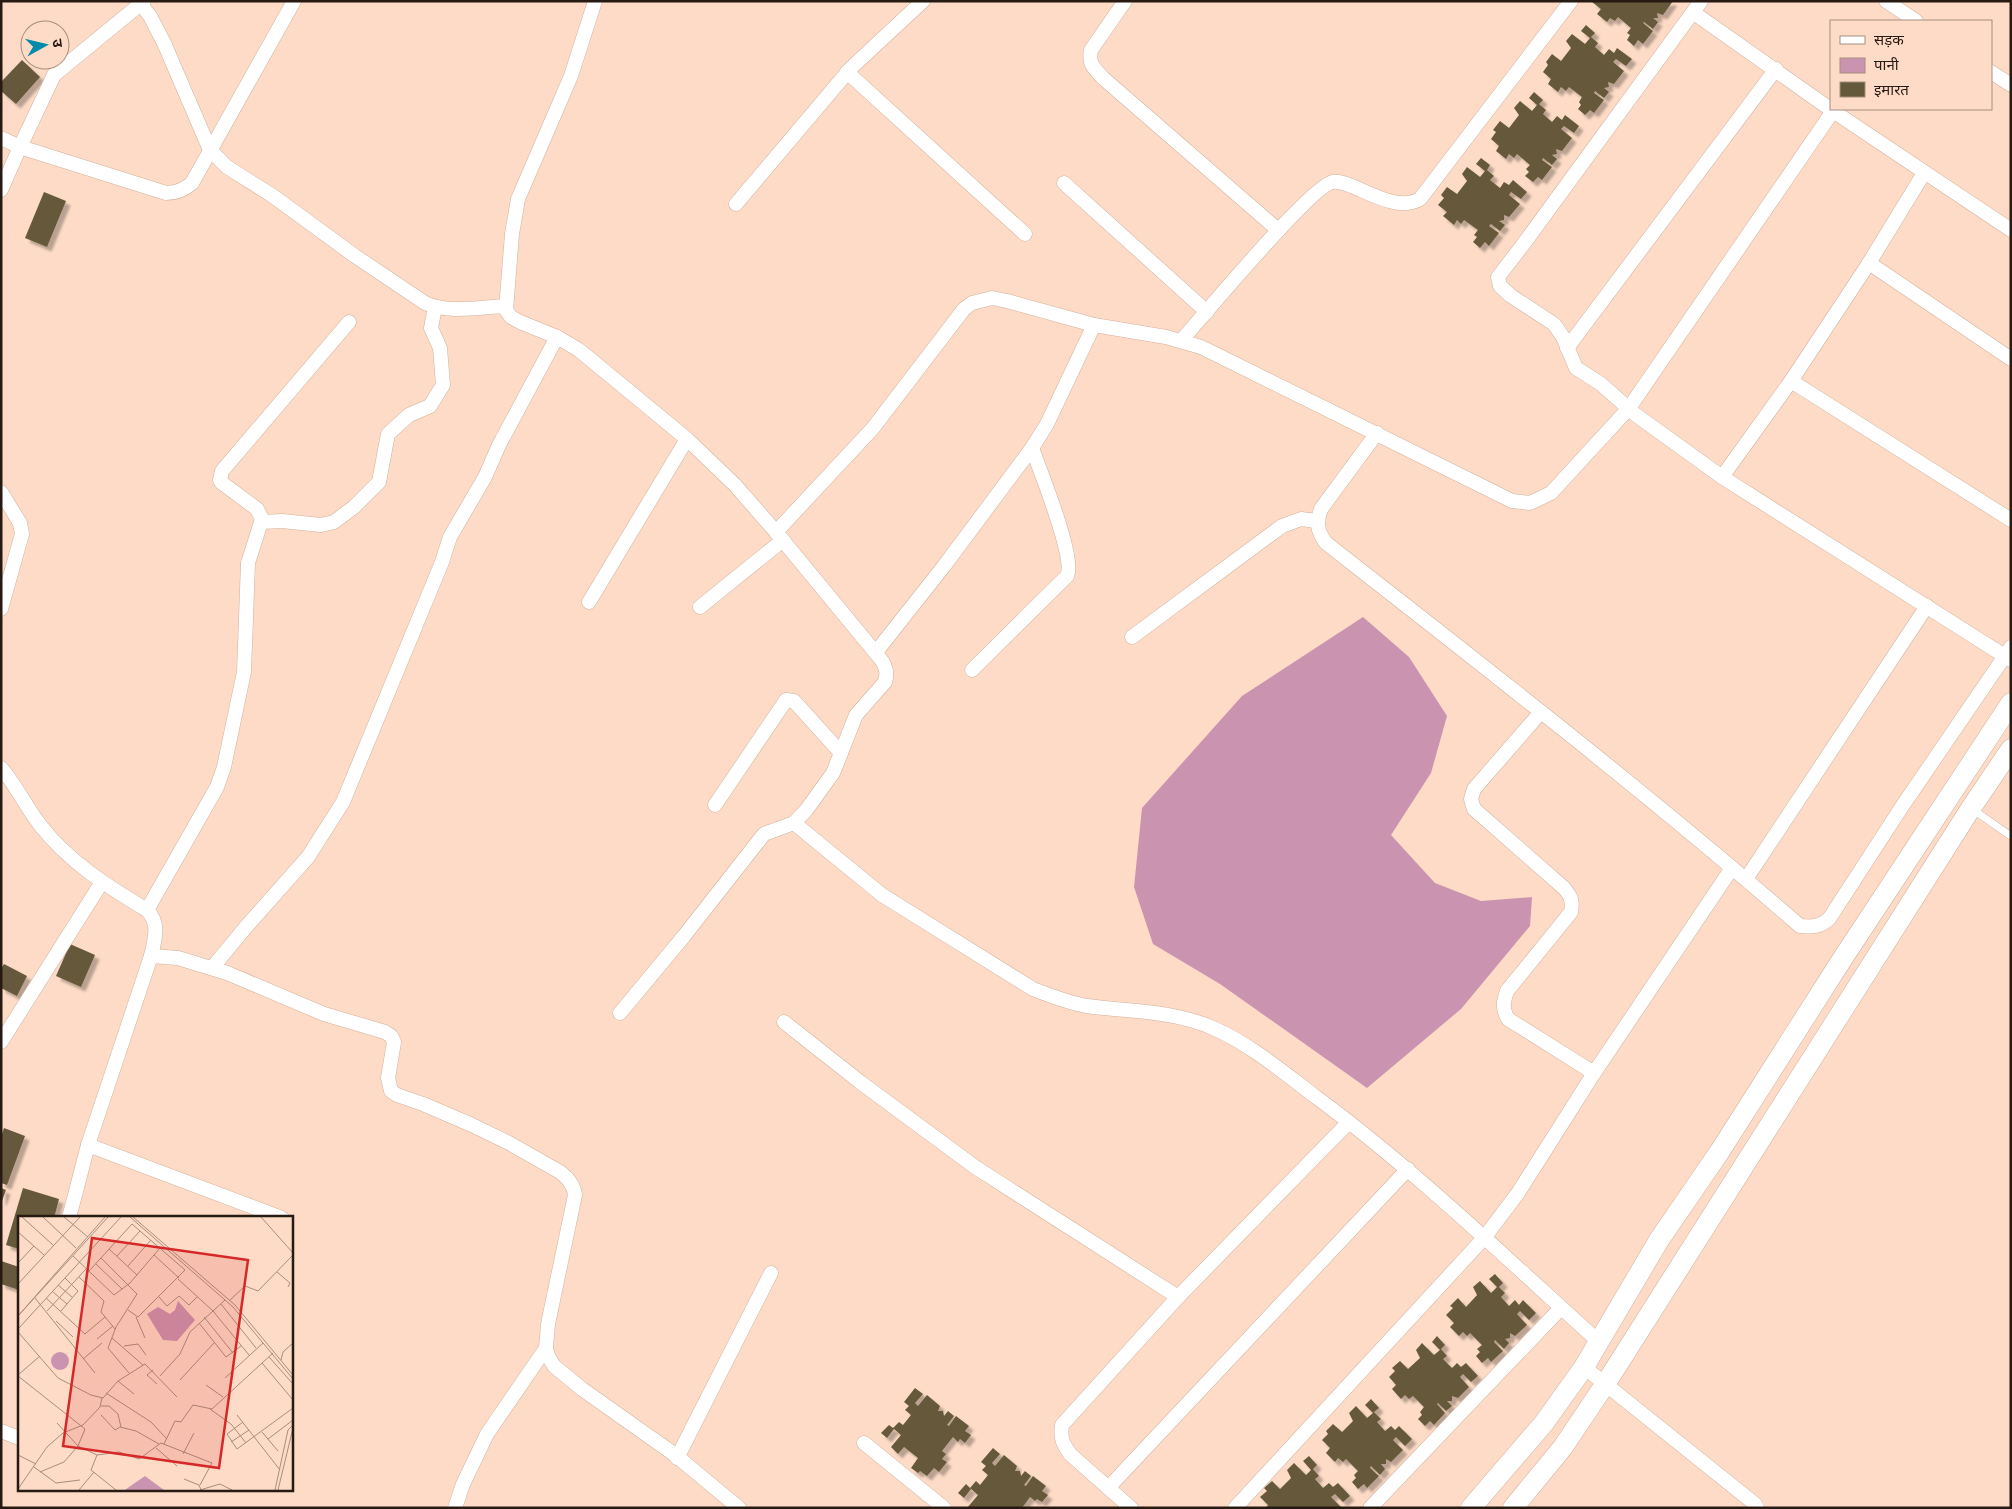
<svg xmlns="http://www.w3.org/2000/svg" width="2012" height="1509" font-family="'Work Sans','Noto Sans Devanagari',sans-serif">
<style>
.water{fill:#ca94b0}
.building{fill:#65593b;filter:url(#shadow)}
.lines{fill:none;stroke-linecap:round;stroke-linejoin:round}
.lane-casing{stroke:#d2b29d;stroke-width:8}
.street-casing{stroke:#d2b29d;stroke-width:15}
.secondary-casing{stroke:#d2b29d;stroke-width:21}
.lane{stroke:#fff;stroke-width:7}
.street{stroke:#fff;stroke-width:14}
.secondary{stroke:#fff;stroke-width:20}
.inset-road{fill:none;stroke:#a78e7e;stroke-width:1}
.view{fill:#d62828;fill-opacity:0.15;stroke:#d62828;stroke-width:2.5}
.inset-edge{fill:none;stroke:#261a13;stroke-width:2.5}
</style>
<defs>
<filter id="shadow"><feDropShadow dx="4.5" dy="4.5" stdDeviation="1" flood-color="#0004"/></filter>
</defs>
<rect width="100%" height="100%" fill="#fddbc6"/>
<path class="water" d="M1363 617 1409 657 1447 716 1431 773 1391 835 1435 883 1481 901 1532 897 1530 926 1461 1009 1367 1088 1220 984 1153 944 1134 887 1142 808 1242 696Z"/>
<g class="building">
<path d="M1593 1H1673L1663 15 1657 13 1658 18H1653L1658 22 1653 29 1644 22 1643 23 1653 31 1643 44 1638 40 1634 46 1627 40 1630 35 1627 33 1631 28 1618 17 1615 21 1610 18 1607 22 1597 14 1601 9 1592 2Z"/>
<path d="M1586 25 1595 33 1591 37 1598 43 1595 47 1604 55 1609 49 1614 53 1617 48 1632 59 1626 66 1616 59 1613 62 1624 71 1614 84 1608 82 1609 87 1604 88 1609 92 1604 98 1595 91 1594 93 1604 100 1594 113 1590 110 1585 115 1578 109 1581 105 1579 102 1582 97 1569 87 1566 91 1561 87 1558 92 1548 84 1551 79 1543 72 1548 65 1546 62 1552 54 1561 61 1571 48 1566 41 1572 34 1585 44 1590 38 1581 31Z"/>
<path d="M22 60 40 77 16 104 1 91V82Z"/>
<path d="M1534 92 1543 100 1539 104 1546 110 1543 114 1552 122 1557 116 1562 120 1565 115 1579 126 1574 133 1564 126 1561 129 1572 138 1562 151 1556 149 1557 154 1552 155 1557 159 1552 165 1543 158 1542 160 1552 167 1542 180 1538 177 1533 182 1525 176 1529 172 1526 169 1530 165 1517 154 1514 158 1509 154 1506 159 1496 151 1499 146 1491 139 1496 132 1493 130 1500 121 1509 128 1519 115 1514 108 1520 101 1532 111 1537 105 1529 98Z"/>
<path d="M1481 158 1490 165 1487 170 1494 176 1490 180 1500 188 1504 182 1509 185 1513 180 1527 192 1521 199 1511 192 1509 195 1520 204 1509 217 1504 215V220L1499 221 1505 225 1500 231 1491 224 1489 226 1499 233 1489 246 1485 242 1480 248 1473 242 1477 237 1474 235 1478 230 1464 220 1461 224 1457 220 1454 225 1443 216 1447 212 1438 205 1444 198 1441 195 1447 187 1457 194 1467 181 1462 174 1467 167 1480 177 1485 171 1476 164Z"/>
<path d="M44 192 66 201 47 247 25 238Z"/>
<path d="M70 944 95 955 81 987 56 976Z"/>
<path d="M4 964 27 976 17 996 1 988V969Z"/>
<path d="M4 1128 25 1136 7 1185 1 1183V1137Z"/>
<path d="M1 1188 6 1190 2 1201H1Z"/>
<path d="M23 1188 59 1199 54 1218H19V1249L6 1245Z"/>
<path d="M1 1261 19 1267V1290L1 1284Z"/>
<path d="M1495 1274 1503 1283 1499 1287 1505 1293 1501 1297 1509 1306 1515 1300 1519 1305 1523 1300 1536 1313 1529 1320 1520 1311 1517 1314 1527 1325 1515 1336 1510 1333V1338L1505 1339 1509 1343 1504 1349 1495 1340 1494 1342 1503 1351 1491 1362 1488 1358 1482 1363 1476 1356 1480 1352 1477 1349 1482 1345 1470 1333 1467 1336 1463 1332 1459 1336 1450 1327 1454 1323 1446 1315 1453 1308 1450 1306 1458 1298 1466 1307 1477 1295 1473 1287 1480 1281 1491 1293 1497 1287 1489 1279Z"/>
<path d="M1437 1336 1445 1345 1441 1349 1447 1356 1443 1359 1452 1368 1457 1363 1461 1367 1466 1363 1478 1376 1471 1382 1463 1374 1460 1377 1469 1387 1458 1398 1452 1396V1401H1447L1452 1406 1446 1411 1438 1403 1437 1404 1445 1413 1434 1425 1430 1421 1425 1426 1418 1419 1422 1415 1420 1412 1424 1407 1413 1396 1409 1399 1405 1395 1401 1399 1392 1389 1396 1385 1389 1377 1395 1371 1392 1368 1400 1361 1408 1369 1420 1358 1416 1350 1422 1343 1434 1355 1440 1350 1432 1342Z"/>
<path d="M915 1388 923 1394 915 1403 918 1406 927 1395 940 1406 938 1411H943L944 1416 948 1411 954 1416 947 1425 949 1426 956 1416 969 1426 965 1431 971 1435 965 1443 960 1439 958 1442 953 1437 942 1451 946 1454 942 1459 947 1462 939 1472 934 1468 927 1476 920 1471 918 1473 911 1468 918 1458 904 1447 898 1454 891 1447 901 1435 894 1429 887 1438 881 1433 889 1425 893 1428 899 1422 903 1425 911 1415 905 1410 909 1406 904 1402Z"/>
<path d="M1371 1399 1379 1408 1374 1412 1381 1419 1377 1422 1385 1431 1391 1426 1395 1430 1399 1426 1412 1439 1405 1446 1396 1437 1393 1440 1403 1450 1391 1462 1386 1459V1464H1381L1385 1469 1380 1475 1371 1466 1370 1468 1379 1476 1367 1488 1364 1484 1358 1489 1352 1482 1356 1478 1354 1475 1358 1471 1346 1459 1343 1462 1338 1458 1335 1462 1326 1453 1330 1448 1322 1440 1328 1434 1326 1431 1333 1424 1342 1432 1353 1421 1349 1413 1356 1406 1367 1418 1373 1413 1365 1405Z"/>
<path d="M993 1448 1000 1454 992 1463 995 1466 1004 1455 1017 1466 1015 1471H1020L1021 1476 1025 1471 1031 1476 1024 1485 1026 1486 1033 1476 1046 1486 1042 1491 1048 1495 1042 1502 1037 1499 1035 1501 1030 1497 1022 1508H967L978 1495 970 1488 976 1481 980 1485 988 1475 982 1470 986 1466 981 1462Z"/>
<path d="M1309 1456 1317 1465 1313 1469 1319 1476 1315 1479 1323 1488 1329 1483 1333 1487 1338 1483 1350 1496 1343 1502 1335 1494 1331 1497 1342 1508H1266L1268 1505 1260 1497 1267 1491 1264 1488 1272 1481 1280 1489 1291 1478 1287 1470 1294 1463 1306 1475 1311 1470 1303 1461Z"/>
<path d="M966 1484 971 1489 964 1498 958 1493Z"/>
</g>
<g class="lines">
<defs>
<path id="lane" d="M1972 809 2011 836"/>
<g id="street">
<path d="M138 1 150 16 164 43 210 150 227 167 273 196 355 256 425 303C449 314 481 307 506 306"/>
<path d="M144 1 54 75 20 147 166 193C176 193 184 190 192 183L294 1"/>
<path d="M595 1 571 76 518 199 512 234 506 310 511 317 520 322 557 337 579 350 687 439 735 485 776 532 879 657C886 665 888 672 885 682L856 715 833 773 807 809 794 823 764 834 684 936 620 1013"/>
<path d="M1125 1 1091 50C1088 64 1094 68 1103 78L1278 230"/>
<path d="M1701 1 1522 246 1498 277 1500 286 1511 296 1554 324 1563 337 1576 368 1601 384 1636 415 1722 477 2011 660"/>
<path d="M1886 1 1916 21"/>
<path d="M1694 13 1833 111 2011 230"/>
<path d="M847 72 1025 234"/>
<path d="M1991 72 2011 85"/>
<path d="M1 138 20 147 1 190"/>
<path d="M1064 183 1207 312"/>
<path d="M736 204 851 68 923 1"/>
<path d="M1869 263 2011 359"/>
<path d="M1181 341C1202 317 1313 184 1333 182 1340 181 1346 184 1352 186 1372 194 1399 211 1420 199L1571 1"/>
<path d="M1567 348 1776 69"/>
<path d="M1791 381 2011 520"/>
<path d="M1377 433 1321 509C1316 523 1317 531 1326 543 1486 668 1647 793 1800 926 1812 927 1820 927 1829 919L1901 808 2011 647"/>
<path d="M1722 477 1791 381 1869 263 1924 173"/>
<path d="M1 492 20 523 22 534 1 609"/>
<path d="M261 522 282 521 321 525 334 522 354 507 379 482 388 434 409 415 430 406 443 385 440 348 431 328 435 307"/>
<path d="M776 532 873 428 964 309 972 303 992 298 1007 301 1094 325 1166 337 1201 347 1512 501 1530 503 1551 493 1629 408 1833 111"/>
<path d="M589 602 687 439"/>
<path d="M700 607 783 540"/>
<path d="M1132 637 1282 526 1301 519 1317 521"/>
<path d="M876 652 944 566 1032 448 1047 424 1094 325"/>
<path d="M972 670 1067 576C1076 558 1040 471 1032 448"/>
<path d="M1541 712 1474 789 1471 799 1474 809 1564 888C1571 896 1573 901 1571 912L1507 991C1503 1003 1502 1008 1508 1019L1594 1073"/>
<path d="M1 768C16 785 26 807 40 825 69 862 107 886 147 910 160 923 155 939 151 956L88 1145 69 1218"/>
<path d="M715 805 786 700 794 701 841 753"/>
<path d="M794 823 882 895 1033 989C1051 996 1068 1003 1087 1006 1129 1012 1172 1010 1213 1028 1250 1044 1283 1072 1316 1097 1416 1171 1506 1258 1598 1341"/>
<path d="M1746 879 1927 606"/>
<path d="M147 910 217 787 224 767 244 672 248 563 262 519 257 509 222 483 220 480 222 471 349 322"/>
<path d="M151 956 178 958 227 973 324 1014 385 1032 391 1036 394 1042 388 1078 391 1091 397 1095 423 1104 472 1125 509 1143 560 1172C568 1178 574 1185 575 1195L548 1324 546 1348 548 1356 554 1366 582 1389 674 1454 739 1508"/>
<path d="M212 968 245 928 308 857 343 802 442 562 450 537 485 477 499 445 557 337"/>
<path d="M784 1022 860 1082 975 1167 1178 1297"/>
<path d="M1 1042 102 882"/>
<path d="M88 1145 282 1218"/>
<path d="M1584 1367 1755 1504 1757 1508"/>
<path d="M1 1431 19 1438"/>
<path d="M864 1443 944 1508"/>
<path d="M677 1458 771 1273"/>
<path d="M1108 1488 1408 1169"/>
<path d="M455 1508 463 1484 487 1434 546 1348"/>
<path d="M1131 1508 1070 1454C1063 1444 1060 1438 1062 1425L1178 1297 1349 1122"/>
<path d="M1235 1508 1484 1238 1518 1193 1594 1073 1732 868"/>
<path d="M1370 1508 1561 1308"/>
</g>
<g id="secondary">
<path d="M1471 1508 1544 1423 1584 1367 1659 1240 1720 1151 1841 961 2011 703"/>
<path d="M1513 1508 1563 1447 1606 1383 1971 808 2011 749"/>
</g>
</defs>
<use href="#lane" class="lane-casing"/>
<use href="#street" class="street-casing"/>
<use href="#secondary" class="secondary-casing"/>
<use href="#lane" class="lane"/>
<use href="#street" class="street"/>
<use href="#secondary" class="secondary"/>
</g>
<g transform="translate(18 1216)">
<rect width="275" height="275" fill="#fddbc6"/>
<path d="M160 85 177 104 159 125 145 124 129 98 140 91 152 98 157 94ZM33 145a9 9 0 1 1 18 0a9 9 0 1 1-18 0ZM127 260 146 274H107L111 271Z" fill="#ca94b0"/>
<path class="inset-road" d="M4 1 35 29M25 1 58 32M46 1 70 21M112 1 215 91 275 163M115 1 217 89 275 159M243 1 275 37M0 16 26 39M91 33 119 59M136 39 161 62M55 40 96 79 112 67 142 32M99 40 122 15M83 42 119 78 98 111 90 132 111 157M0 47 16 30M78 48 104 73M110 50 133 24M71 55 114 8 167 54 120 101 110 94M259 56 272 67 270 71M61 61 86 85 83 96 97 113M160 63 195 95 231 139M0 68 62 1M40 69 54 81M35 76 49 88M141 81 149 90 161 80 171 89 179 81M17 82 77 157M28 82 67 118 87 101M212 84 227 70 240 75 275 39M203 88 238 132M29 95 68 53M43 95 60 75 47 62M0 100 90 1M0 100 87 1M118 101 127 122M186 101 215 137M38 105 55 121M181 107 208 141 223 130M0 113 103 1M0 116 40 162 73 179 85 182 100 165 127 148 159 181M94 122 125 149M79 123 95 110M106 130 120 128 128 139M251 141 275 168M65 143 84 127M263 144 265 136 275 127M244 147 275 184M135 154 129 159 139 168M0 159 22 140M0 160 67 213 60 230 39 207M142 160 162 138 172 116 207 84M207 162 245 127M162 164 196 127M100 165 116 178M188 169 205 181M88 177 133 206 148 222M83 190H91L100 198 103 211M192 193 213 208 228 227M83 199 97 214 102 211 118 215 141 228M219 199 262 254M225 206 209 218 219 233 275 192M244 216 260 235M250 223 275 204M213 226 231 214M146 228 157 205 163 206 175 189 194 193 255 137M138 232 159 250M165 238 176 217M0 239 18 248M79 239 73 254 98 274M16 251 38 267 62 264M22 256 46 246 60 230 79 239 101 236 121 243 143 227 194 247 182 269M166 263 181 269 183 274M0 273 29 231 45 217 65 209 82 191 84 182M61 274 76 256M182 274 202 268 214 274M257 274 270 214 275 209M260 274 275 212"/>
<path class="view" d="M74 22 230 44 201 252 45 230Z"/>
<rect width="275" height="275" class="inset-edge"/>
</g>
<rect width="2012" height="1509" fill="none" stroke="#261a13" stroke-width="5"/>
<rect x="1830" y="20" width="162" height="90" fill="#fddbc6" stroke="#a78e7e"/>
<rect x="1840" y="36" width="25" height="8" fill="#ffffff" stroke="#a78e7e"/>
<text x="1874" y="45" font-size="15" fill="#261a13">सड़क</text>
<rect x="1840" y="58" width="25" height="15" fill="#ca94b0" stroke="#a78e7e"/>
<text x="1874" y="70" font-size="15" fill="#261a13">पानी</text>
<rect x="1840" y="82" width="25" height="15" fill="#65593b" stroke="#a78e7e"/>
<text x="1874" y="95" font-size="15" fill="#261a13">इमारत</text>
<g transform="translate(45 45) rotate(82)"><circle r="24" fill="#fddbc6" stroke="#a78e7e"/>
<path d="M0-4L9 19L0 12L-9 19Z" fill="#018baa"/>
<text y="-8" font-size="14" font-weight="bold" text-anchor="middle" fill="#261a13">उ</text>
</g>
</svg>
